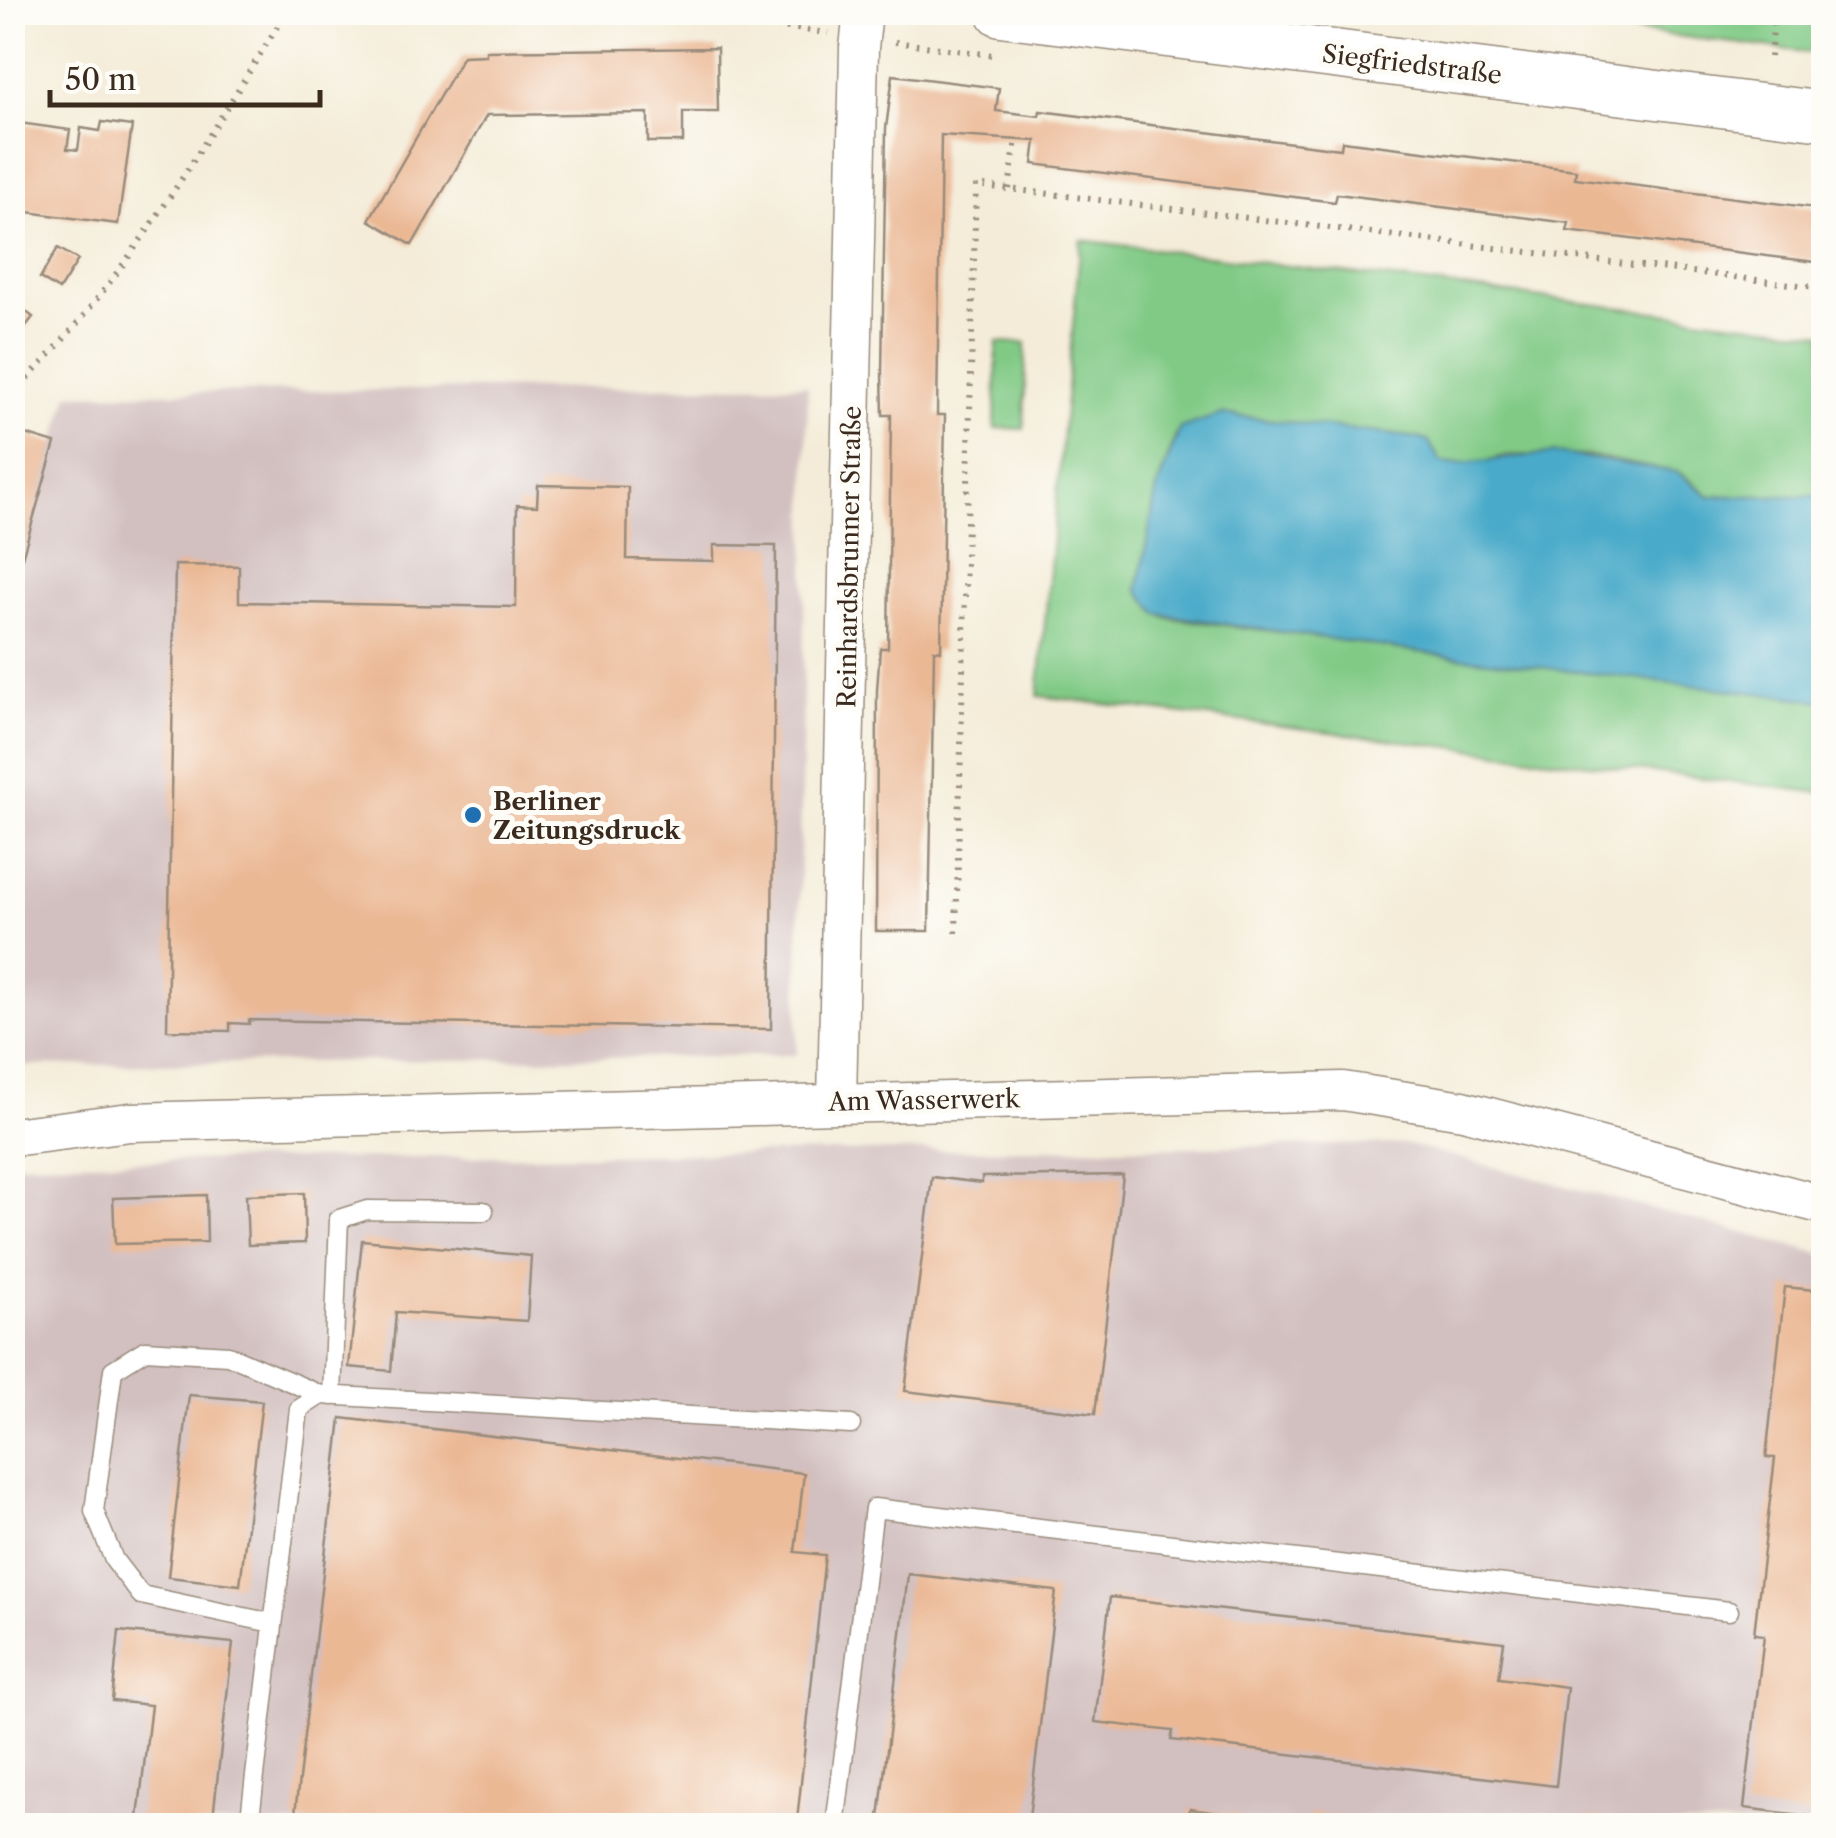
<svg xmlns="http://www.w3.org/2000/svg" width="1836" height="1838" font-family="'Libre Caslon Text',serif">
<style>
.industrial{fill:#d2bfc0}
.green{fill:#81ca86;stroke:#5e7a52;stroke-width:2.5}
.water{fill:#4aaac9;stroke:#426a74;stroke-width:2.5}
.building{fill:#ebb894}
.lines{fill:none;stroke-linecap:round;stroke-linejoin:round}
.service-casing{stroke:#988b7b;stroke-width:21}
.minor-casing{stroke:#988b7b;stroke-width:41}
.tertiary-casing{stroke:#988b7b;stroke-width:51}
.path{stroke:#988b7b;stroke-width:6;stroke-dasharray:2.5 8;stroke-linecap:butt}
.service{stroke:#fff;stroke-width:18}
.minor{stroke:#fff;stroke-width:38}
.tertiary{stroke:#fff;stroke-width:48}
.poi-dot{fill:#1f6fb2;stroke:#fdfcf7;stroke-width:4}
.labels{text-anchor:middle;stroke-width:10;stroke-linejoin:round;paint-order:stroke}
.street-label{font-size:25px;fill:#3b2a1e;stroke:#fdfcf7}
.poi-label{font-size:25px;font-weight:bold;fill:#3b2a1e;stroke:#fdfcf7;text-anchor:start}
</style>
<rect width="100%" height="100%" fill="#fdfcf7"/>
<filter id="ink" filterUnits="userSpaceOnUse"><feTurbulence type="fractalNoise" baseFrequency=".01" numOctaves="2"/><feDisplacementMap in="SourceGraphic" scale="20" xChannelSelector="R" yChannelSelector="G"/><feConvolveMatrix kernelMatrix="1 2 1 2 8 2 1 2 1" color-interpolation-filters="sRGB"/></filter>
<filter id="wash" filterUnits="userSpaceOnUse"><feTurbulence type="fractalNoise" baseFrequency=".0048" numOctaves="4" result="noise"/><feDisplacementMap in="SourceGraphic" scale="40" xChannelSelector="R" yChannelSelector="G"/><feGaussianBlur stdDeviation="2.25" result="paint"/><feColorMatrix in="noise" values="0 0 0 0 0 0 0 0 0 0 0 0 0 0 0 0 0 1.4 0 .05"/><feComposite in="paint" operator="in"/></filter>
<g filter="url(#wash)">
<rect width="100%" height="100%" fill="#f4ecd8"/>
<g class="industrial">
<path d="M808 385 797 1055 13 1066 12 590 69 394Z"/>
<path d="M1406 1144 1823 1254V1825H13L12 1163Z"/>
</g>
<g class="green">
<path d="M1489 13H1823V54Z"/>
<path d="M1081 240 1823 333V496H1710L1682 474 1590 456 1507 455 1477 464 1440 462 1429 442 1419 438 1222 414 1177 432 1157 488 1138 590 1158 614 1169 618 1823 701V793L1038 696Z"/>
<path d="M997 342 1026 343 1024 429 995 428Z"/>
</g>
<path class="water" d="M1222 414 1419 438 1429 442 1440 461 1450 464 1557 453 1677 472 1710 496H1823V701L1447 656 1158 614 1138 590 1157 488 1180 428Z"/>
<g id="blocks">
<g class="building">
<path d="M717 48 718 112H683V142H648V113L487 115 412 245 369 220 463 56 486 55V51Z"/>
<path d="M893 75 999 88 996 111 1039 116 1040 111 1341 149 1342 141 1576 170 1575 178 1824 209V263L1567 231 1569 223 1337 194 1335 202 1033 164 1036 141 941 135 937 415H945L941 651 934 650 929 931H876L877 690 880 648H888L891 415H883L882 373 886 128Z"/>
<path d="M12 122 70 130 67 149 78 150 81 128 100 131 102 122 132 126 118 224 12 210Z"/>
<path d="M58 248 78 260 59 290 40 278Z"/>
<path d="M17 305 33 317 12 344V312Z"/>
<path d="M25 434 55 443 14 586 12 478Z"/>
<path d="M538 485 628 487 627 559 714 561V545L776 546 771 1029 249 1020V1024L230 1023V1031L167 1030 175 565 239 566V602L516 607 517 505 537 506Z"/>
<path d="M1123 1175 1095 1414 905 1391 932 1177 982 1183V1177Z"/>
<path d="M304 1193 305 1243 248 1245 246 1195Z"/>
<path d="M206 1195 207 1242 115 1244 113 1198Z"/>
<path d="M362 1240 531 1256 527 1321 396 1312 391 1371 349 1367Z"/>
<path d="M1785 1287 1824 1291V1772L1818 1817 1744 1808 1764 1635 1754 1634 1775 1458 1766 1457Z"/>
<path d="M189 1395 262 1401 240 1585 168 1577Z"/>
<path d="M341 1418 804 1473 795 1552 825 1555 797 1821 763 1817 762 1826 294 1822Z"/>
<path d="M908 1574 1056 1591 1028 1826H878Z"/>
<path d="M1110 1597 1504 1642 1499 1678 1567 1687 1556 1786 1171 1740 1173 1731 1095 1722Z"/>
<path d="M119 1631 233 1643 212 1826H137L151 1705 112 1701Z"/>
<path d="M1190 1809 1241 1816 1239 1826H1188Z"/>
<path d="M1310 1813 1389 1823V1826H1309Z"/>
<path d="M1120 1816 1173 1823V1826H1118Z"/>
<path d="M1581 1817 1635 1823V1826H1580Z"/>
</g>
</g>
</g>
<g filter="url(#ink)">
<use href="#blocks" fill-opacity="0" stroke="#988b7b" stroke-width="2.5"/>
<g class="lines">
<defs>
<g id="service">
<path d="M332 1396 339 1219 367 1210 484 1211"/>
<path d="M272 1623 141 1595 114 1560 94 1511 113 1370 145 1350 228 1355 321 1395"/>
<path d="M249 1826 299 1409 321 1395 851 1425"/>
<path d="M835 1826 874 1508 1729 1611"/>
</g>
<g id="minor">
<path d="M837 1102 859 48 863 12"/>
<path d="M12 1137 130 1122 1343 1091 1463 1110 1824 1205"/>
</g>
<path id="tertiary" d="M1001 12 1824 116"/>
</defs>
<use href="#service" class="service-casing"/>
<use href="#minor" class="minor-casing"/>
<use href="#tertiary" class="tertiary-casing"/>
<g class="path">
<path d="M661 12 828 33"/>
<path d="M895 42 992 55"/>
<path d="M1770 57 1775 12"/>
<path d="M1009 189 1016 139"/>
<path d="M12 393C125 286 203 142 287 12"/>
<path d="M956 933 976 185 1824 288"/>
</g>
<use href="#service" class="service"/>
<use href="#minor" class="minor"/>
<use href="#tertiary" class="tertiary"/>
</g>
</g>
<circle class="poi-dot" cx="473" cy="815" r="10"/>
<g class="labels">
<g class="street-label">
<text transform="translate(1412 64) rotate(7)" y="9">Siegfriedstraße</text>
<text transform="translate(849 557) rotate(-89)" y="9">Reinhardsbrunner Straße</text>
<text transform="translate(924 1100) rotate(-1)" y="9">Am Wasserwerk</text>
</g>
<g class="poi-label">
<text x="493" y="810">Berliner<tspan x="493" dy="29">Zeitungsdruck</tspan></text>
</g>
</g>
<rect width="1836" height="1838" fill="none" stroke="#fdfcf7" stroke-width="50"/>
<path d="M50 90v15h270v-15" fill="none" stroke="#3b2a1e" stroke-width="5"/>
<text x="65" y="90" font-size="30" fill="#3b2a1e" stroke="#fdfcf7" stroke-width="8" paint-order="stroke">50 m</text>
</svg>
